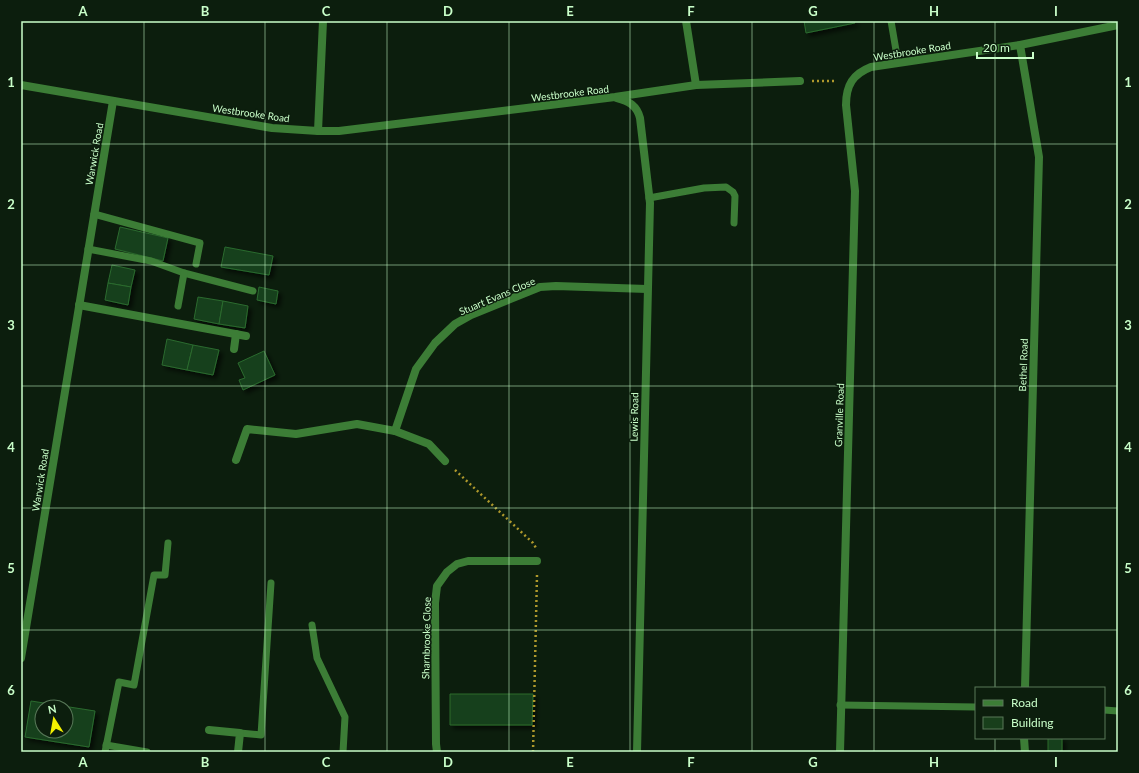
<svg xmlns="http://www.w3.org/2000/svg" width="1139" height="773" font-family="Lato,sans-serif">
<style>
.building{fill:#183f1b;stroke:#2a6b2f;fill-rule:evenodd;filter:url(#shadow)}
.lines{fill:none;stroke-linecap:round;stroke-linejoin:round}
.path{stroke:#af992c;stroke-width:2.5;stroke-dasharray:2 3;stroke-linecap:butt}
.service{stroke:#3c7d36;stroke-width:7}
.minor{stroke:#3c7d36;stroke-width:8}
.grid{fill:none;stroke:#c9ffc9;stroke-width:1;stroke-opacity:0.55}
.labels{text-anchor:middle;stroke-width:3;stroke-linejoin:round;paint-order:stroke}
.street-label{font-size:10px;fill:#c9ffc9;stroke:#0c1e0d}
.neatline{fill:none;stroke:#c9ffc9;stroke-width:1.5}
.grid-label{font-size:13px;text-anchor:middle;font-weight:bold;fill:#c9ffc9}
</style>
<defs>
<filter id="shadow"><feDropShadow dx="3.5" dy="3.5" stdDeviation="2" flood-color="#0009"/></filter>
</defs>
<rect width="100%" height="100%" fill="#0c1e0d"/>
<g class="building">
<path d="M804 21H854L855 23 806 33Z"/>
<path d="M120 227 168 238 163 261 115 249Z"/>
<path d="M225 247 273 256 269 275 221 267Z"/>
<path d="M112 265 135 270 131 287 108 283Z"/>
<path d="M108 283 131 287 128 305 105 300Z"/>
<path d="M259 287 278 291 276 304 257 300Z"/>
<path d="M198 297 223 301 219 324 194 319Z"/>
<path d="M223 301 248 306 245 328 219 324Z"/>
<path d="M167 339 193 345 187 370 162 365Z"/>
<path d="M193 345 219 350 213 375 187 370Z"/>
<path d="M264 351 275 375 243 390 239 380 245 378 238 363Z"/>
<path d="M450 694H533L532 725H450Z"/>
<path d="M31 701 95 711 89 747 25 737ZM42 707H66V731H42Z"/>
<rect x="1048" y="738" width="14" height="14"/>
</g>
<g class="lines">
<g class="path">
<path d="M812 81H837"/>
<path d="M455 470 533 543 536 548"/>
<path d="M533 752 537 575"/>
</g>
<g class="service">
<path d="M891 21 898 62"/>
<path d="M649 198 704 188 726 187 733 192 735 196 734 223"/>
<path d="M94 214 200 243 196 264"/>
<path d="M88 249 151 261 184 273 253 291"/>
<path d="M178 306 184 273"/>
<path d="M312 625 317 658 345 717 343 752"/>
<path d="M840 705 976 707"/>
<path d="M1104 710 1118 711"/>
<path d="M240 733 261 735 271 583"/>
<path d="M106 745 147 752"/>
<path d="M105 752 119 682 134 685 154 575H165L168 543"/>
</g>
<g class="minor">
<path d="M686 21 696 85"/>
<path d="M1020 45 1039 157 1025 688"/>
<path d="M21 85 272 128 318 131H339L615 97 696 85 800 81"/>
<path d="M617 98C629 101 637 106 640 118L650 203 637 752"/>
<path d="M318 131 323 21"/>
<path d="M79 305 246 336"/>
<path d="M234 349 236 334"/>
<path d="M395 431 429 444 445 461"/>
<path d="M236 460 247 429 296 434 357 424 395 431 416 369 435 343 455 324 471 315 540 287 556 286 647 289"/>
<path d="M21 658 113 101"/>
<path d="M209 730 240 733 238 752"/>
<path d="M1024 738 1025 752"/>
<path d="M437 752 436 744 435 603 437 586 447 572 457 564 468 561H537"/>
<path d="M840 752 855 191 846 105C846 85 853 74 871 67L1020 45 1118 25"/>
</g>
</g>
<path class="grid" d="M144 21V752M265 21V752M387 21V752M509 21V752M630 21V752M752 21V752M874 21V752M995 21V688M21 144H1118M21 265H1118M21 386H1118M21 508H1118M21 630H1118M995 738V752"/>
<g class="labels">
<g class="street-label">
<text transform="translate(912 51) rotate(-9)" y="4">Westbrooke Road</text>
<text transform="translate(570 93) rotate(-7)" y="4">Westbrooke Road</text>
<text transform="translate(251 113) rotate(8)" y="4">Westbrooke Road</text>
<text transform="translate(94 154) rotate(-80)" y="4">Warwick Road</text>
<text transform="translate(497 296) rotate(-23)" y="4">Stuart Evans Close</text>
<text transform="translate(1023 365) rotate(-88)" y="4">Bethel Road</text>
<text transform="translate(839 415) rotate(-88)" y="4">Granville Road</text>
<text transform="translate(634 417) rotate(-89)" y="4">Lewis Road</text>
<text transform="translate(40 480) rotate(-81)" y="4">Warwick Road</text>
<text transform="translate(426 638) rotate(-89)" y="4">Sharnbrooke Close</text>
</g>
</g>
<rect width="1139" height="773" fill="none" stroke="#0c1e0d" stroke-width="44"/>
<rect x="975" y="687" width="130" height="52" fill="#0c1e0d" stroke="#587858"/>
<rect x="983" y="700" width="20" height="6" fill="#3c7d36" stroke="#587858"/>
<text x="1011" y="707" font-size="12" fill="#c9ffc9">Road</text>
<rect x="983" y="717" width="20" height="12" fill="#183f1b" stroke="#587858"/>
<text x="1011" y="727" font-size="12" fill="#c9ffc9">Building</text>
<g transform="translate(54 719) rotate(349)"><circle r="19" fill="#0c1e0d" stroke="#587858"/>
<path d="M0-3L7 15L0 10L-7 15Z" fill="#f4f100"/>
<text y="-6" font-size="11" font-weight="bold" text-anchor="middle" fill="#c9ffc9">N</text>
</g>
<path d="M977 52v6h56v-6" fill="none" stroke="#c9ffc9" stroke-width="2"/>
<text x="983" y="52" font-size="12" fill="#c9ffc9" stroke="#0c1e0d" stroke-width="3" paint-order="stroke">20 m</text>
<rect x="22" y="22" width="1095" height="729" class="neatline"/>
<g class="grid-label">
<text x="83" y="16">A</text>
<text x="205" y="16">B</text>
<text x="326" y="16">C</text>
<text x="448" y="16">D</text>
<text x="570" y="16">E</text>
<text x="691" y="16">F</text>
<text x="813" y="16">G</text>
<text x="934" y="16">H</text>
<text x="1056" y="16">I</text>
<text x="11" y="87">1</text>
<text x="1128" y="87">1</text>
<text x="11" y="209">2</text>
<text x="1128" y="209">2</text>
<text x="11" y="330">3</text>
<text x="1128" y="330">3</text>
<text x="11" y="452">4</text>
<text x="1128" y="452">4</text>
<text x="11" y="573">5</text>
<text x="1128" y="573">5</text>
<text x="11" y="695">6</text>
<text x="1128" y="695">6</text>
<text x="83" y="767">A</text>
<text x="205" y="767">B</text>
<text x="326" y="767">C</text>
<text x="448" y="767">D</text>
<text x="570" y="767">E</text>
<text x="691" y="767">F</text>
<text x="813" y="767">G</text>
<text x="934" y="767">H</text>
<text x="1056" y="767">I</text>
</g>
</svg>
